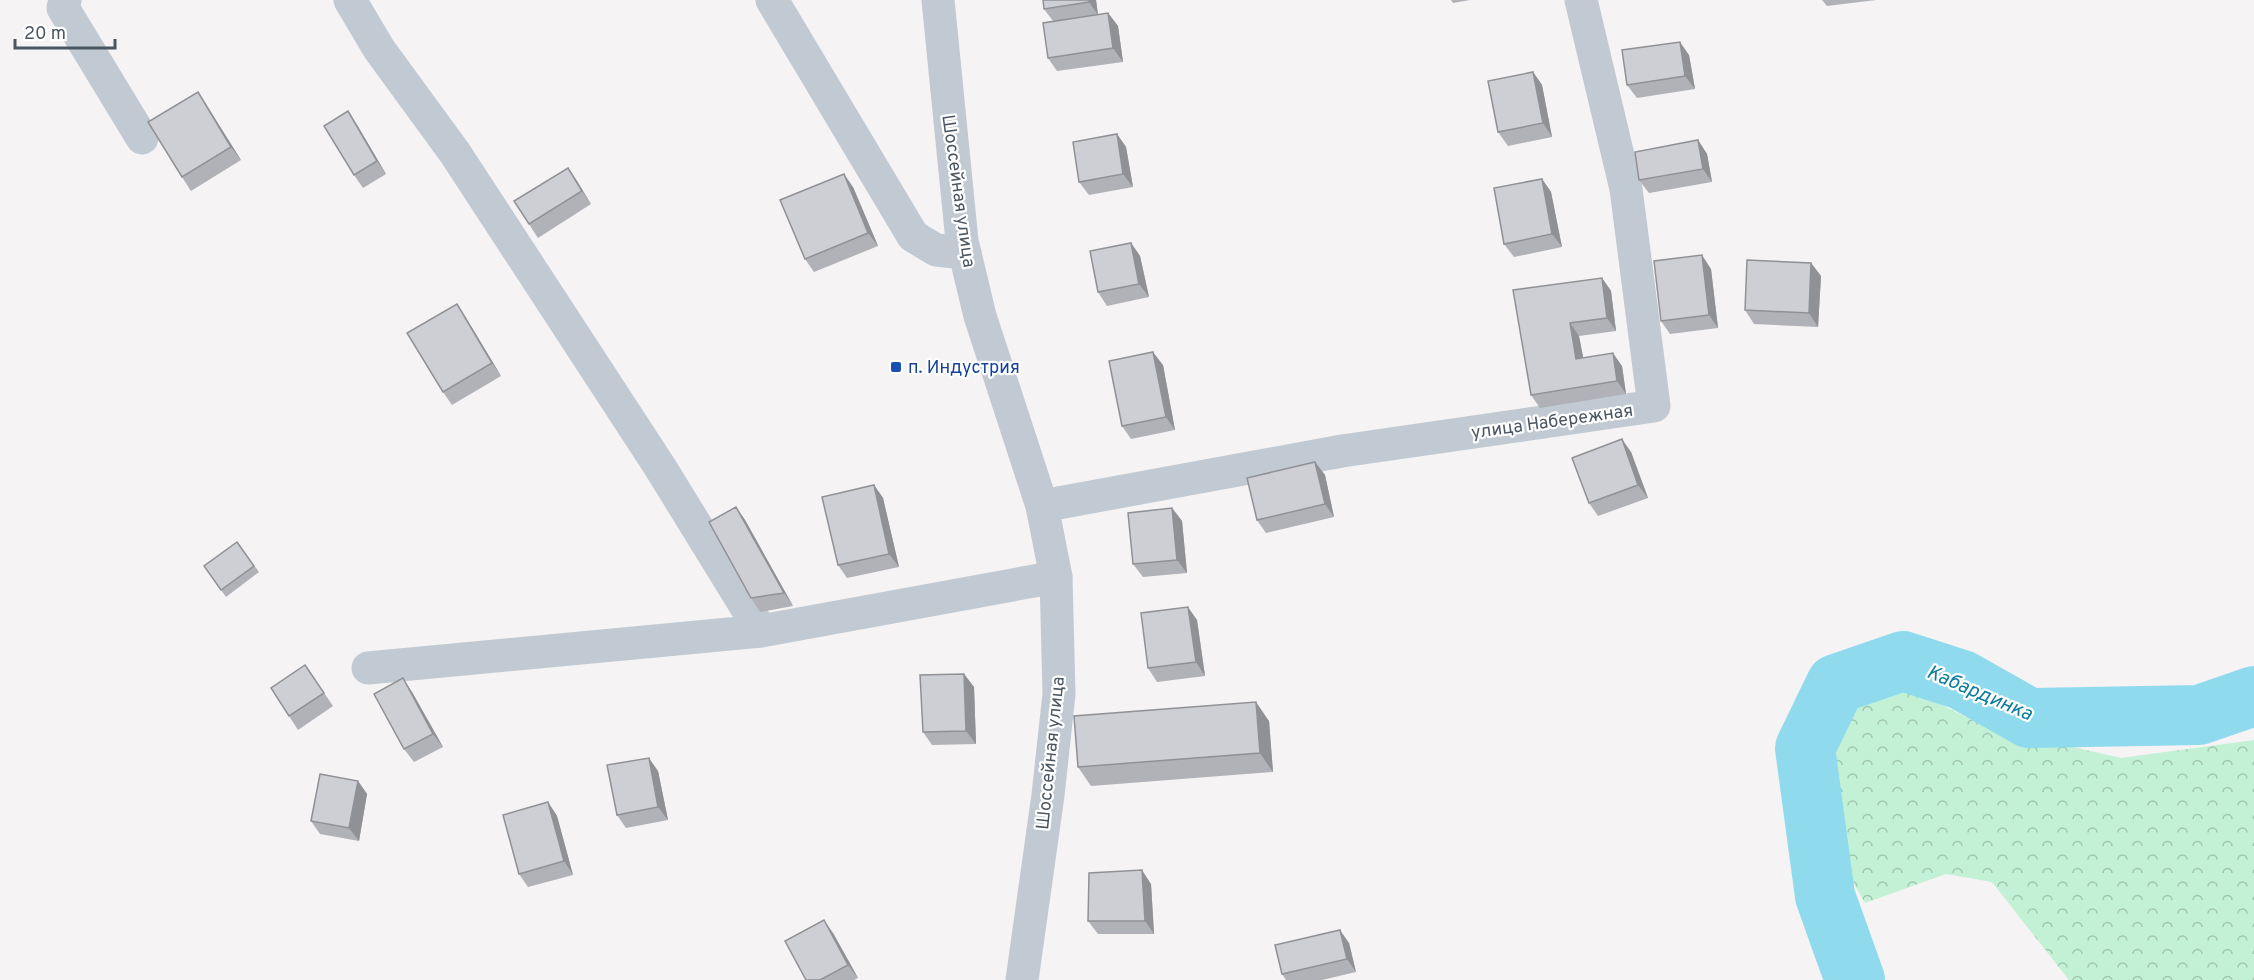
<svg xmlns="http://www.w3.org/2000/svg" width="2254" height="980" font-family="Overpass,sans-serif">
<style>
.forest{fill:url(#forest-crowns)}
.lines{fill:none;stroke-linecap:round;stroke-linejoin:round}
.river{stroke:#90daee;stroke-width:60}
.minor{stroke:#c1cad2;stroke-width:33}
.wall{fill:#b0b2b7}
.shaded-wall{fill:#909195}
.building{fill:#cdcfd5;stroke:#909195;stroke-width:1.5}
.transit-dot{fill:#1a4fb4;stroke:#fff;stroke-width:2}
.labels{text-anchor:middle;stroke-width:4.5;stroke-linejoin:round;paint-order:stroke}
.street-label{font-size:18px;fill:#4a5661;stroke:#fff}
.transit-label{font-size:18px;fill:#164399;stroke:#fff;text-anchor:start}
.water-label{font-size:20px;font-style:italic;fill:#0c7c9b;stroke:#fff}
</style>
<defs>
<pattern id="forest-crowns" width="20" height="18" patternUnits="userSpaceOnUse" patternTransform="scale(1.5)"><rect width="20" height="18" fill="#c3f1d5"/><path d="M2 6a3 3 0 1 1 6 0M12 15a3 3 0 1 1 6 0" fill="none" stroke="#a0c6b0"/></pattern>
</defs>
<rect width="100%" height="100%" fill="#f5f3f3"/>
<path class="forest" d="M1902 685 1986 727 2121 758 2254 740V980H2069L1992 882 1946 874 1865 903 1822 828 1820 782 1860 699Z"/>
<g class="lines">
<path class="river" d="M1855 980 1825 896 1805 748 1836 684 1903 661 1962 680 2029 718 2199 715 2254 696"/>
<g class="minor">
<path d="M65 0 63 8 142 138"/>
<path d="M350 0 379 49 455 153 660 467 761 631"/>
<path d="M772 0 913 236 936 250 965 253"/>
<path d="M938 0 962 241 980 316 1042 506 1056 577 1059 694 1048 795 1022 980"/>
<path d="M1042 506 1342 451 1654 406 1626 189 1581 0"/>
<path d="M368 668 761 631 1056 577"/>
</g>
</g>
<g class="wall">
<path d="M1043 0H1096L1098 15 1108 13 1118 26 1123 62 1057 71 1048 58 1053 21 1044 9Z"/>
<path d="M1451 0H1470L1453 3Z"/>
<path d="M1822 0H1876L1827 6Z"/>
<path d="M1689 55 1695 89 1637 98 1627 85Z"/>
<path d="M1533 72 1542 85 1552 137 1508 146 1498 132Z"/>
<path d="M198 92 207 106 241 160 191 191 182 177Z"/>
<path d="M357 125 386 174 363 188 354 175Z"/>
<path d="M1117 134 1126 147 1133 187 1089 195 1079 182Z"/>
<path d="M1698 140 1707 154 1712 182 1649 193 1639 180Z"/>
<path d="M568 168 591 204 538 238 529 224Z"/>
<path d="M1542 179 1551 192 1562 247 1514 257 1504 244Z"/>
<path d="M853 187 878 246 814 272 805 259Z"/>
<path d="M1131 243 1140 256 1149 297 1107 306 1098 292Z"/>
<path d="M1811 263 1821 276 1818 327 1754 324 1745 310Z"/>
<path d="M1711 269 1718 328 1670 334 1661 321Z"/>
<path d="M1602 278 1611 291 1616 331 1579 336 1583 358 1622 366 1626 394 1540 408 1531 395 1513 290Z"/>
<path d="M466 318 501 376 452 405 443 392Z"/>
<path d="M1163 365 1175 430 1131 439 1122 426Z"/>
<path d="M1631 452 1648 498 1598 516 1589 503Z"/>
<path d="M1315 462 1325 475 1334 517 1266 533 1257 520Z"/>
<path d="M874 485 883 498 899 567 847 578 838 565Z"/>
<path d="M736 507 745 520 793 606 760 612 751 598Z"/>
<path d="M1172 508 1182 521 1187 573 1143 577 1133 564Z"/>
<path d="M237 542 259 572 226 597 204 566Z"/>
<path d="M1197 620 1205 676 1157 682 1148 668Z"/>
<path d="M305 665 333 706 298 730 271 688Z"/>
<path d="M964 674 974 687 976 744 932 745 923 732Z"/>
<path d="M412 692 443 747 414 762 404 749Z"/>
<path d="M1269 721 1273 772 1091 786 1078 767Z"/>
<path d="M658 771 668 820 626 828 617 815Z"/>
<path d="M358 781 367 794 359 841 320 834 311 821Z"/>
<path d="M548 802 557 816 573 875 528 887 519 874Z"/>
<path d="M1151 884 1154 934H1098L1088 921Z"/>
<path d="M833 933 858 978 854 980H806Z"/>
<path d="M1349 943 1356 972 1322 980H1286L1282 974Z"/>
</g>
<g class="shaded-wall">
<path d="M1089 0H1096L1098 15 1089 2Z"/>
<path d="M1108 13 1118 26 1123 62 1113 48Z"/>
<path d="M1680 42 1689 55 1695 89 1685 76Z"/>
<path d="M1533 72 1542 85 1552 137 1543 123Z"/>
<path d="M198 92 207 106 241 160 231 147Z"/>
<path d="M348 111 357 125 386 174 377 161Z"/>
<path d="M1117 134 1126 147 1133 187 1123 174Z"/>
<path d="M1698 140 1707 154 1712 182 1703 169Z"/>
<path d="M568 168 577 181 591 204 582 191Z"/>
<path d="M844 174 853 187 878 246 868 233Z"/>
<path d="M1542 179 1551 192 1562 247 1552 234Z"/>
<path d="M1131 243 1140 256 1149 297 1139 284Z"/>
<path d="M1702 255 1711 269 1718 328 1709 315Z"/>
<path d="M1811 263 1821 276 1818 327 1809 313Z"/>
<path d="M1602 278 1611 291 1616 331 1607 318Z"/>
<path d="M457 304 466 318 501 376 492 363Z"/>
<path d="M1570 323 1579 336 1586 372 1576 359Z"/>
<path d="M1153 352 1163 365 1175 430 1166 417Z"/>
<path d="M1613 353 1622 366 1626 394 1617 381Z"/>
<path d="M1622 439 1631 452 1648 498 1638 485Z"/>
<path d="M1315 462 1325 475 1334 517 1325 504Z"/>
<path d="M874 485 883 498 899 567 889 554Z"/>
<path d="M736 507 745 520 793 606 784 593Z"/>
<path d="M1172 508 1182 521 1187 573 1177 560Z"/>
<path d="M1188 607 1197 620 1205 676 1196 662Z"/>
<path d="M964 674 974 687 976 744 966 731Z"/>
<path d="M403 678 412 692 443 747 433 734Z"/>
<path d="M1256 702 1269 721 1273 772 1260 753Z"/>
<path d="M649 758 658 771 668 820 658 807Z"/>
<path d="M358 781 367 794 359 841 349 828Z"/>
<path d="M548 802 557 816 573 875 564 861Z"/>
<path d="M1142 870 1151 884 1154 934 1145 921Z"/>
<path d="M824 920 833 933 858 978 848 965Z"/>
<path d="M1340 930 1349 943 1356 972 1347 959Z"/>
</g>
<g class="building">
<path d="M1043 0H1089V2L1044 9Z"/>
<path d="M1108 13 1113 48 1048 58 1043 23Z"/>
<path d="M1680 42 1685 76 1627 85 1622 50Z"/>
<path d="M1533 72 1543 123 1498 132 1488 81Z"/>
<path d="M198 92 231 147 182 177 148 122Z"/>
<path d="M348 111 377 161 354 175 324 126Z"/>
<path d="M1117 134 1123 174 1079 182 1073 142Z"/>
<path d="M1698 140 1703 169 1639 180 1635 152Z"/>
<path d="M568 168 582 191 529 224 514 201Z"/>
<path d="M844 174 868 233 805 259 780 200Z"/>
<path d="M1542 179 1552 234 1504 244 1494 188Z"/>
<path d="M1131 243 1139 284 1098 292 1090 251Z"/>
<path d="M1702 255 1709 315 1661 321 1654 261Z"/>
<path d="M1747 260 1811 263 1809 313 1745 310Z"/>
<path d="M1602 278 1607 318 1570 323 1576 359 1613 353 1617 381 1531 395 1513 290Z"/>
<path d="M457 304 492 363 443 392 407 333Z"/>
<path d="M1153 352 1166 417 1122 426 1109 361Z"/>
<path d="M1622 439 1638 485 1589 503 1572 458Z"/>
<path d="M1315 462 1325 504 1257 520 1247 478Z"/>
<path d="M874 485 889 554 838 565 822 497Z"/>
<path d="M736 507 784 593 751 598 709 522Z"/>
<path d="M1172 508 1177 560 1133 564 1128 513Z"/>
<path d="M237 542 254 566 221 590 204 566Z"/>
<path d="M1188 607 1196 662 1148 668 1141 613Z"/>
<path d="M305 665 324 693 289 716 271 688Z"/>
<path d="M964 674 966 731 923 732 920 675Z"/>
<path d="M403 678 433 734 404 749 374 694Z"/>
<path d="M1256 702 1260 753 1078 767 1074 716Z"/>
<path d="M649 758 658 807 617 815 607 765Z"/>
<path d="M320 774 358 781 349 828 311 821Z"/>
<path d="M548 802 564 861 519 874 503 815Z"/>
<path d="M1142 870 1145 921H1088L1089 873Z"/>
<path d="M824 920 848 965 820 980H806L785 941Z"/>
<path d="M1340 930 1347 959 1282 974 1275 945Z"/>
</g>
<rect class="transit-dot" x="890" y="361" width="12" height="12" rx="3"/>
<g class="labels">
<g class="street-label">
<text transform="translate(959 191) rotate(82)" y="6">Шоссейная улица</text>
<text transform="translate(1552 421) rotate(-8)" y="6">улица Набережная</text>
<text transform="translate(1050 753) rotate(-84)" y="6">Шоссейная улица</text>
</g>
<g class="transit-label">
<text x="908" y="373">п. Индустрия</text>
</g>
<g class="water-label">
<text transform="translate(1980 692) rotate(23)" y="7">Кабардинка</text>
</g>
</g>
<path d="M15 39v9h100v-9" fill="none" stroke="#4a5661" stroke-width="3"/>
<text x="24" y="39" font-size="18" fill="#4a5661" stroke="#ffffff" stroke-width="4.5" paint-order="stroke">20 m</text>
</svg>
